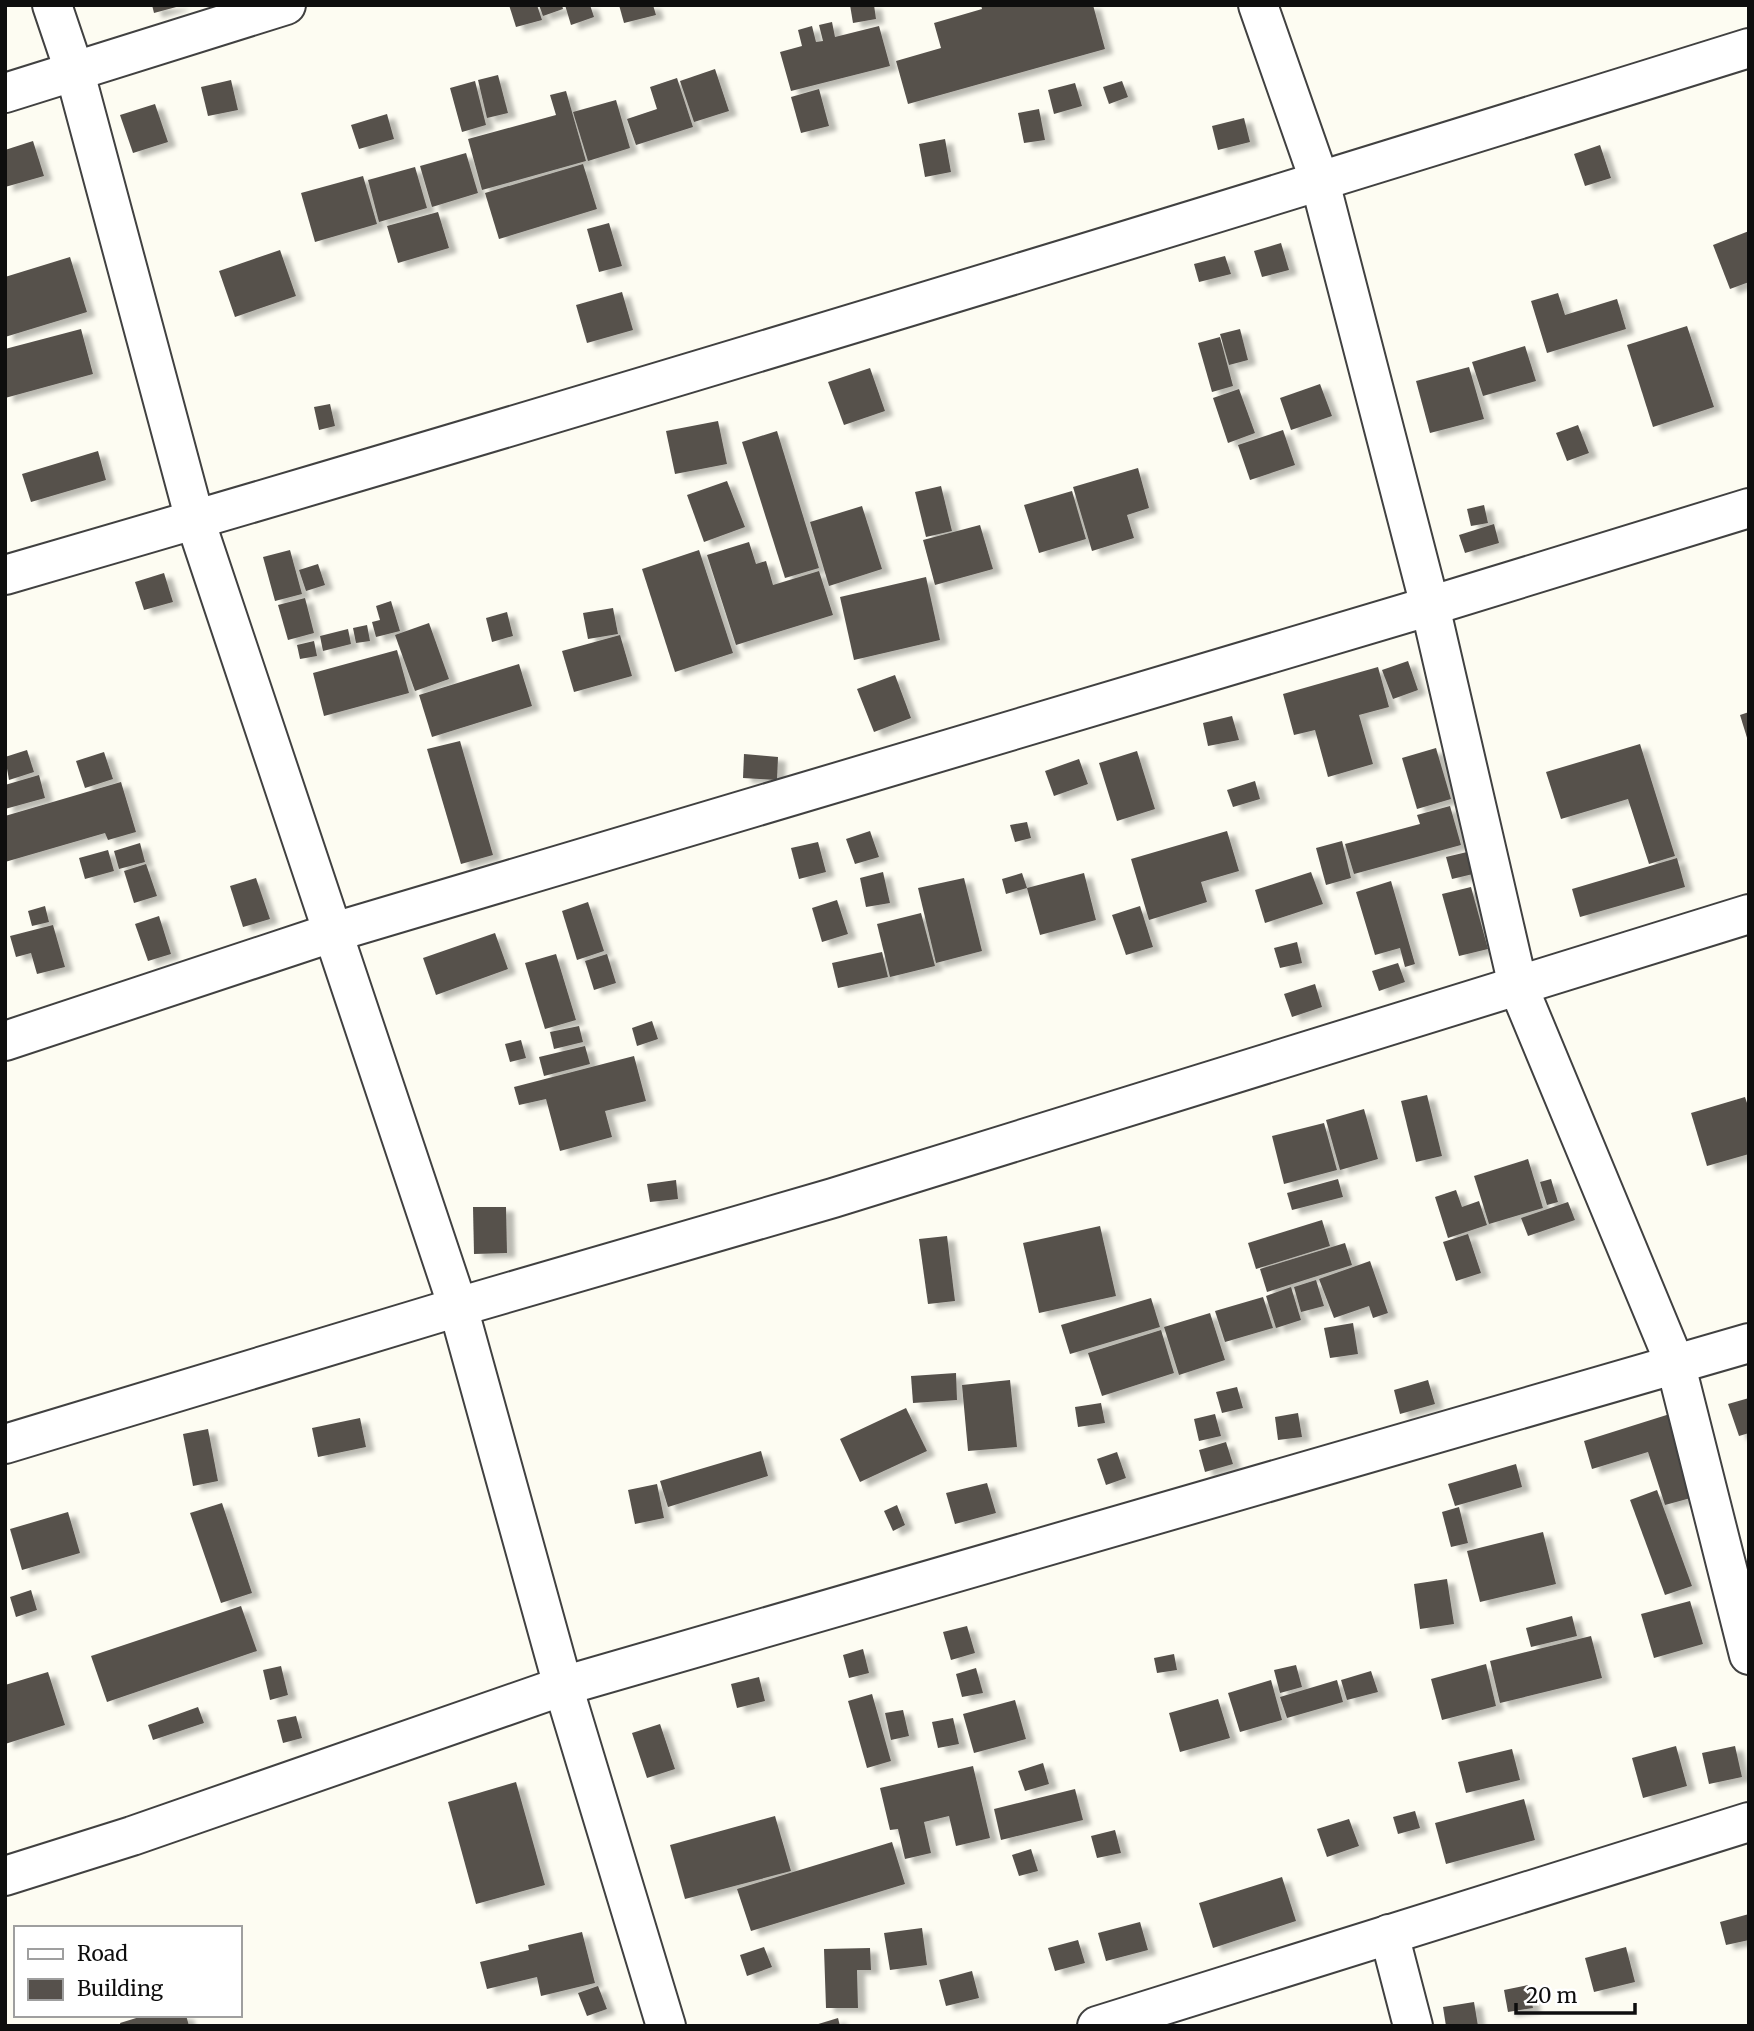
<svg xmlns="http://www.w3.org/2000/svg" width="1754" height="2031" font-family="Merriweather,serif">
<style>
.building{fill:#56514c;filter:url(#shadow)}
.lines{fill:none;stroke-linecap:round;stroke-linejoin:round}
.street-casing{stroke:#414141;stroke-width:42}
.street{stroke:#fff;stroke-width:38}
</style>
<defs>
<filter id="shadow"><feDropShadow dx="8" dy="4.5" stdDeviation="2" flood-color="#0004"/></filter>
</defs>
<rect width="100%" height="100%" fill="#fdfcf2"/>
<g class="building">
<path d="M152 5H180V6L154 13Z"/>
<path d="M509 5H537L542 20 516 27Z"/>
<path d="M539 5H562L563 9 543 16Z"/>
<path d="M565 5H590L594 17 571 25Z"/>
<path d="M619 5H653L656 15 624 23Z"/>
<path d="M850 5H874L876 19 853 23Z"/>
<path d="M981 5H1093L1105 49 908 104 896 61 941 48 934 23 982 9Z"/>
<path d="M832 22 835 37 879 26 890 66 791 91 780 52 802 46 798 30 812 26 816 42 823 41 819 25Z"/>
<path d="M715 69 729 111 694 122 680 81Z"/>
<path d="M498 75 508 113 487 118 478 80Z"/>
<path d="M677 78 693 127 636 145 627 119 657 109 650 87Z"/>
<path d="M231 80 238 110 208 116 201 87Z"/>
<path d="M475 81 486 125 462 132 450 88Z"/>
<path d="M1122 81 1128 97 1109 104 1103 87Z"/>
<path d="M1075 83 1082 106 1054 114 1048 90Z"/>
<path d="M819 89 829 126 801 133 791 97Z"/>
<path d="M566 91 586 161 482 190 468 139 556 115 550 95Z"/>
<path d="M616 100 630 148 588 161 573 112Z"/>
<path d="M155 104 168 142 133 153 120 115Z"/>
<path d="M1039 109 1045 140 1024 143 1018 113Z"/>
<path d="M387 114 394 139 359 149 351 125Z"/>
<path d="M1244 118 1250 142 1218 150 1212 126Z"/>
<path d="M945 139 951 172 925 177 919 144Z"/>
<path d="M33 141 44 176 5 187V150Z"/>
<path d="M1600 145 1611 178 1585 186 1574 154Z"/>
<path d="M466 153 478 193 432 207 420 166Z"/>
<path d="M583 164 597 209 499 239 485 193Z"/>
<path d="M415 167 427 208 379 222 368 180Z"/>
<path d="M363 176 377 224 315 242 301 193Z"/>
<path d="M438 212 449 248 398 263 387 226Z"/>
<path d="M609 223 622 266 599 272 587 229Z"/>
<path d="M1749 231V282L1730 289 1713 245Z"/>
<path d="M1281 243 1289 270 1262 277 1254 251Z"/>
<path d="M280 250 296 296 235 317 219 271Z"/>
<path d="M1225 256 1231 274 1199 282 1194 264Z"/>
<path d="M70 257 87 312 5 337V277Z"/>
<path d="M622 292 633 330 587 343 576 305Z"/>
<path d="M1558 293 1565 315 1617 299 1626 329 1547 353 1531 301Z"/>
<path d="M1687 326 1714 407 1653 427 1627 345Z"/>
<path d="M81 329 93 374 5 398V349Z"/>
<path d="M1240 329 1248 360 1229 365 1220 334Z"/>
<path d="M1220 337 1233 386 1212 392 1198 343Z"/>
<path d="M1525 346 1536 381 1483 396 1472 362Z"/>
<path d="M1469 367 1484 419 1430 433 1416 381Z"/>
<path d="M870 368 885 411 844 425 828 382Z"/>
<path d="M1320 384 1332 416 1291 430 1280 398Z"/>
<path d="M1239 389 1255 433 1228 443 1213 398Z"/>
<path d="M330 404 335 426 319 430 314 407Z"/>
<path d="M718 421 727 464 675 474 666 431Z"/>
<path d="M1578 425 1589 453 1567 461 1556 433Z"/>
<path d="M1283 430 1295 465 1250 480 1238 445Z"/>
<path d="M777 431 819 568 785 578 742 442Z"/>
<path d="M98 451 106 480 31 502 22 474Z"/>
<path d="M1138 468 1149 508 1127 515 1134 538 1092 551 1073 487Z"/>
<path d="M727 481 745 527 704 542 687 495Z"/>
<path d="M941 486 952 531 926 537 915 492Z"/>
<path d="M1072 491 1086 539 1039 553 1024 505Z"/>
<path d="M1484 505 1488 523 1471 526 1467 509Z"/>
<path d="M862 506 882 569 829 586 810 522Z"/>
<path d="M1494 524 1499 543 1465 553 1459 535Z"/>
<path d="M980 525 993 569 935 585 923 540Z"/>
<path d="M749 542 756 564 766 561 773 585 819 571 833 615 736 645 707 555Z"/>
<path d="M290 550 302 594 275 601 263 557Z"/>
<path d="M699 550 733 653 675 672 642 569Z"/>
<path d="M318 564 325 585 306 591 299 570Z"/>
<path d="M164 573 173 602 144 610 135 582Z"/>
<path d="M926 577 940 640 854 660 840 597Z"/>
<path d="M305 598 314 633 288 640 278 605Z"/>
<path d="M391 601 400 631 376 637 372 622 380 620 376 606Z"/>
<path d="M613 608 618 634 588 639 583 613Z"/>
<path d="M507 612 513 636 492 642 486 618Z"/>
<path d="M429 623 449 679 415 691 395 635Z"/>
<path d="M367 625 370 641 356 643 353 628Z"/>
<path d="M348 629 351 644 323 651 320 636Z"/>
<path d="M620 635 632 676 574 692 562 651Z"/>
<path d="M314 641 317 656 300 659 297 645Z"/>
<path d="M397 650 409 693 324 716 313 673Z"/>
<path d="M1408 661 1418 690 1393 699 1382 670Z"/>
<path d="M519 664 532 706 432 737 419 695Z"/>
<path d="M1378 667 1389 707 1359 715 1373 764 1328 777 1315 730 1294 735 1283 694Z"/>
<path d="M895 675 911 718 874 732 857 689Z"/>
<path d="M1749 712V741H1748L1740 715Z"/>
<path d="M1232 716 1239 740 1208 746 1203 723Z"/>
<path d="M460 741 493 855 461 864 427 749Z"/>
<path d="M1640 744 1675 856 1649 864 1628 799 1561 819 1546 772Z"/>
<path d="M1436 748 1451 799 1417 809 1402 758Z"/>
<path d="M27 750 34 772 9 780 5 757Z"/>
<path d="M1137 751 1155 809 1117 821 1099 763Z"/>
<path d="M104 752 113 779 85 788 76 761Z"/>
<path d="M744 754 778 757 777 780 743 778Z"/>
<path d="M1079 759 1088 784 1054 796 1045 771Z"/>
<path d="M39 775 45 798 5 809V785Z"/>
<path d="M1255 781 1260 799 1233 807 1227 790Z"/>
<path d="M121 782 136 832 108 840 105 833 5 862V816Z"/>
<path d="M1450 806 1461 845 1354 874 1345 844 1420 824 1417 815Z"/>
<path d="M1027 822 1031 838 1015 842 1010 825Z"/>
<path d="M870 831 879 857 855 864 846 839Z"/>
<path d="M1227 831 1239 871 1201 882 1207 902 1149 920 1131 859Z"/>
<path d="M1342 841 1351 878 1326 885 1316 848Z"/>
<path d="M818 842 826 872 799 879 791 848Z"/>
<path d="M140 843 145 862 119 869 114 851Z"/>
<path d="M108 850 114 871 85 879 79 858Z"/>
<path d="M1467 852 1473 874 1452 879 1446 857Z"/>
<path d="M1677 858 1685 887 1580 917 1572 889Z"/>
<path d="M146 864 157 896 134 903 124 871Z"/>
<path d="M883 872 890 903 866 907 860 878Z"/>
<path d="M1311 872 1323 904 1265 923 1255 890Z"/>
<path d="M1022 873 1027 888 1006 894 1002 879Z"/>
<path d="M1084 873 1096 920 1040 935 1027 888Z"/>
<path d="M256 878 270 919 243 927 230 886Z"/>
<path d="M964 878 982 951 936 963 918 888Z"/>
<path d="M1391 881 1415 964 1405 967 1400 948 1375 955 1356 892Z"/>
<path d="M1471 887 1488 949 1459 956 1442 894Z"/>
<path d="M837 900 848 934 822 942 812 908Z"/>
<path d="M588 902 604 951 577 960 562 911Z"/>
<path d="M45 906 49 922 32 926 28 911Z"/>
<path d="M1140 906 1153 947 1126 955 1112 915Z"/>
<path d="M921 913 935 966 890 977 877 924Z"/>
<path d="M159 916 171 954 148 961 135 924Z"/>
<path d="M53 925 65 967 37 974 31 953 16 957 10 936Z"/>
<path d="M495 933 508 969 436 995 423 958Z"/>
<path d="M1297 942 1302 963 1280 968 1274 948Z"/>
<path d="M882 952 888 977 838 988 832 963Z"/>
<path d="M556 954 576 1020 545 1029 525 963Z"/>
<path d="M607 954 616 983 594 990 585 961Z"/>
<path d="M1398 963 1405 982 1379 991 1372 971Z"/>
<path d="M1315 984 1322 1007 1292 1017 1284 994Z"/>
<path d="M652 1021 658 1039 637 1046 632 1028Z"/>
<path d="M579 1026 583 1042 554 1049 550 1032Z"/>
<path d="M521 1040 526 1058 510 1062 505 1044Z"/>
<path d="M585 1046 590 1064 544 1076 539 1057Z"/>
<path d="M634 1056 646 1101 605 1111 612 1137 560 1151 546 1099 519 1105 514 1087Z"/>
<path d="M1427 1095 1442 1156 1416 1162 1401 1101Z"/>
<path d="M1745 1097 1749 1109V1154L1707 1166 1691 1113Z"/>
<path d="M1364 1109 1378 1159 1340 1170 1326 1120Z"/>
<path d="M1324 1123 1337 1170 1284 1184 1272 1136Z"/>
<path d="M1528 1159 1543 1208 1489 1224 1474 1176Z"/>
<path d="M1338 1179 1343 1197 1292 1210 1287 1193Z"/>
<path d="M1551 1179 1558 1202 1547 1205 1540 1182Z"/>
<path d="M676 1180 678 1199 650 1202 647 1184Z"/>
<path d="M1456 1190 1462 1207 1479 1201 1487 1225 1448 1238 1435 1197Z"/>
<path d="M1568 1202 1575 1220 1528 1236 1521 1218Z"/>
<path d="M473 1207H506L507 1253 474 1254Z"/>
<path d="M1322 1220 1330 1246 1256 1269 1248 1243Z"/>
<path d="M1100 1226 1116 1296 1039 1313 1023 1243Z"/>
<path d="M1468 1234 1481 1273 1456 1281 1443 1242Z"/>
<path d="M947 1236 955 1301 928 1304 919 1239Z"/>
<path d="M1345 1243 1352 1265 1267 1292 1260 1269Z"/>
<path d="M1370 1261 1388 1313 1373 1318 1369 1306 1334 1318 1319 1279Z"/>
<path d="M1316 1280 1324 1306 1301 1312 1294 1287Z"/>
<path d="M1291 1287 1301 1320 1276 1328 1266 1296Z"/>
<path d="M1263 1297 1273 1328 1225 1342 1215 1311Z"/>
<path d="M1151 1298 1160 1327 1070 1354 1061 1325Z"/>
<path d="M1210 1313 1225 1360 1179 1375 1164 1327Z"/>
<path d="M1353 1323 1358 1354 1330 1358 1324 1328Z"/>
<path d="M1161 1330 1174 1373 1102 1396 1088 1353Z"/>
<path d="M956 1373 957 1400 913 1403 911 1376Z"/>
<path d="M1010 1380 1017 1447 968 1451 962 1385Z"/>
<path d="M1428 1380 1435 1404 1400 1414 1394 1390Z"/>
<path d="M1237 1387 1243 1408 1222 1413 1216 1392Z"/>
<path d="M1749 1398V1433L1739 1436 1728 1404Z"/>
<path d="M1101 1403 1105 1423 1078 1427 1075 1407Z"/>
<path d="M906 1408 927 1451 860 1482 840 1439Z"/>
<path d="M1298 1413 1302 1437 1278 1440 1275 1417Z"/>
<path d="M1673 1413 1698 1496 1665 1505 1648 1452 1592 1469 1584 1441Z"/>
<path d="M1215 1414 1221 1436 1199 1441 1194 1419Z"/>
<path d="M360 1418 366 1447 318 1457 312 1428Z"/>
<path d="M208 1429 218 1481 193 1486 183 1434Z"/>
<path d="M1226 1442 1233 1464 1205 1472 1199 1450Z"/>
<path d="M761 1451 768 1476 668 1507 660 1481Z"/>
<path d="M1117 1452 1126 1478 1106 1485 1097 1459Z"/>
<path d="M1516 1464 1522 1487 1455 1506 1448 1484Z"/>
<path d="M987 1483 996 1513 955 1524 946 1493Z"/>
<path d="M657 1484 664 1518 635 1524 628 1490Z"/>
<path d="M1657 1490 1692 1586 1665 1595 1630 1500Z"/>
<path d="M222 1503 252 1593 221 1603 190 1513Z"/>
<path d="M897 1505 905 1525 893 1531 884 1511Z"/>
<path d="M1459 1507 1468 1543 1451 1547 1442 1512Z"/>
<path d="M68 1512 80 1553 22 1570 10 1529Z"/>
<path d="M1543 1532 1556 1584 1480 1602 1467 1551Z"/>
<path d="M1447 1579 1454 1624 1420 1629 1414 1584Z"/>
<path d="M31 1590 37 1610 16 1617 10 1597Z"/>
<path d="M1690 1601 1703 1644 1654 1658 1641 1614Z"/>
<path d="M241 1606 257 1651 107 1702 91 1656Z"/>
<path d="M1572 1616 1577 1636 1531 1647 1526 1628Z"/>
<path d="M967 1626 975 1653 951 1660 943 1632Z"/>
<path d="M1591 1636 1602 1678 1500 1703 1490 1661Z"/>
<path d="M863 1649 869 1673 849 1678 843 1655Z"/>
<path d="M1174 1654 1177 1670 1157 1673 1154 1658Z"/>
<path d="M1486 1664 1496 1706 1442 1720 1431 1679Z"/>
<path d="M1296 1665 1302 1687 1280 1693 1274 1670Z"/>
<path d="M281 1666 288 1695 270 1700 263 1670Z"/>
<path d="M976 1668 983 1693 962 1697 956 1674Z"/>
<path d="M1371 1671 1378 1692 1347 1700 1341 1680Z"/>
<path d="M48 1672 65 1725 5 1744V1685Z"/>
<path d="M759 1677 765 1701 737 1708 731 1684Z"/>
<path d="M1271 1680 1282 1720 1240 1732 1228 1693Z"/>
<path d="M1337 1680 1343 1702 1287 1718 1280 1697Z"/>
<path d="M872 1694 891 1761 867 1768 848 1701Z"/>
<path d="M1218 1699 1230 1738 1180 1752 1169 1713Z"/>
<path d="M1015 1700 1026 1739 974 1753 963 1714Z"/>
<path d="M198 1707 204 1723 153 1740 148 1725Z"/>
<path d="M903 1710 909 1736 891 1740 885 1713Z"/>
<path d="M296 1716 302 1738 283 1743 277 1720Z"/>
<path d="M953 1718 959 1744 938 1748 932 1722Z"/>
<path d="M660 1724 675 1769 647 1778 632 1733Z"/>
<path d="M1676 1746 1687 1786 1643 1798 1632 1758Z"/>
<path d="M1735 1746 1742 1777 1709 1784 1702 1753Z"/>
<path d="M1512 1749 1520 1780 1466 1793 1458 1762Z"/>
<path d="M1043 1763 1049 1784 1025 1791 1018 1771Z"/>
<path d="M973 1766 990 1838 956 1846 949 1816 924 1822 931 1853 905 1859 898 1829 890 1830 880 1788Z"/>
<path d="M516 1782 545 1885 476 1904 448 1802Z"/>
<path d="M1075 1789 1083 1820 1001 1840 994 1809Z"/>
<path d="M1524 1799 1535 1840 1446 1864 1435 1823Z"/>
<path d="M1415 1811 1420 1828 1398 1834 1393 1817Z"/>
<path d="M775 1816 791 1871 685 1899 670 1845Z"/>
<path d="M1349 1819 1359 1846 1327 1857 1317 1829Z"/>
<path d="M1115 1830 1121 1853 1097 1858 1091 1836Z"/>
<path d="M892 1842 905 1884 751 1931 737 1889Z"/>
<path d="M1031 1849 1038 1871 1019 1876 1012 1855Z"/>
<path d="M1282 1877 1296 1921 1213 1948 1199 1903Z"/>
<path d="M1749 1914V1940L1726 1945 1720 1922Z"/>
<path d="M1140 1922 1148 1950 1106 1961 1098 1933Z"/>
<path d="M922 1928 927 1965 890 1970 884 1933Z"/>
<path d="M582 1932 595 1983 541 1996 537 1977 487 1989 480 1962 529 1950 528 1945Z"/>
<path d="M1078 1940 1085 1963 1055 1971 1048 1948Z"/>
<path d="M764 1947 772 1967 747 1976 740 1955Z"/>
<path d="M1626 1947 1635 1982 1594 1992 1585 1958Z"/>
<path d="M870 1948 871 1970H857L858 2008H826L824 1949Z"/>
<path d="M972 1971 979 1998 946 2006 939 1980Z"/>
<path d="M1528 1985 1533 2008 1508 2012 1504 1990Z"/>
<path d="M598 1986 607 2009 587 2016 578 1993Z"/>
<path d="M1474 2002 1478 2026H1446L1443 2007Z"/>
<path d="M146 2015H186L189 2026H121L120 2023Z"/>
<path d="M838 2018 840 2026H816L815 2025Z"/>
</g>
<g class="lines">
<defs>
<g id="street">
<path d="M52 5 75 73 195 520 458 1307 563 1686 666 2026"/>
<path d="M1258 5 1320 182 1430 606 1518 986 1676 1366 1749 1655"/>
<path d="M5 93 286 5"/>
<path d="M5 575C588 406 1169 229 1749 48"/>
<path d="M5 1041 331 933 1430 606 1749 508"/>
<path d="M5 1444 458 1307 833 1198 1749 914"/>
<path d="M5 1876 132 1836 563 1686 1749 1343"/>
<path d="M1389 1934 1413 2026"/>
<path d="M1097 2026 1749 1822"/>
</g>
</defs>
<use href="#street" class="street-casing"/>
<use href="#street" class="street"/>
</g>
<rect width="1754" height="2031" fill="none" stroke="#0e0e0e" stroke-width="14"/>
<rect x="14" y="1926" width="228" height="91" fill="#ffffff" stroke="#9f9f9f" stroke-width="2"/>
<rect x="28" y="1949" width="35" height="10" fill="#ffffff" stroke="#9f9f9f" stroke-width="2"/>
<text x="77" y="1961" font-size="21" fill="#0e0e0e">Road</text>
<rect x="28" y="1979" width="35" height="21" fill="#56514c" stroke="#9f9f9f" stroke-width="2"/>
<text x="77" y="1996" font-size="21" fill="#0e0e0e">Building</text>
<path d="M1516 2003v10h119v-10" fill="none" stroke="#0e0e0e" stroke-width="3.5"/>
<text x="1526" y="2003" font-size="21" fill="#0e0e0e" stroke="#ffffff" stroke-width="5" paint-order="stroke">20 m</text>
</svg>
